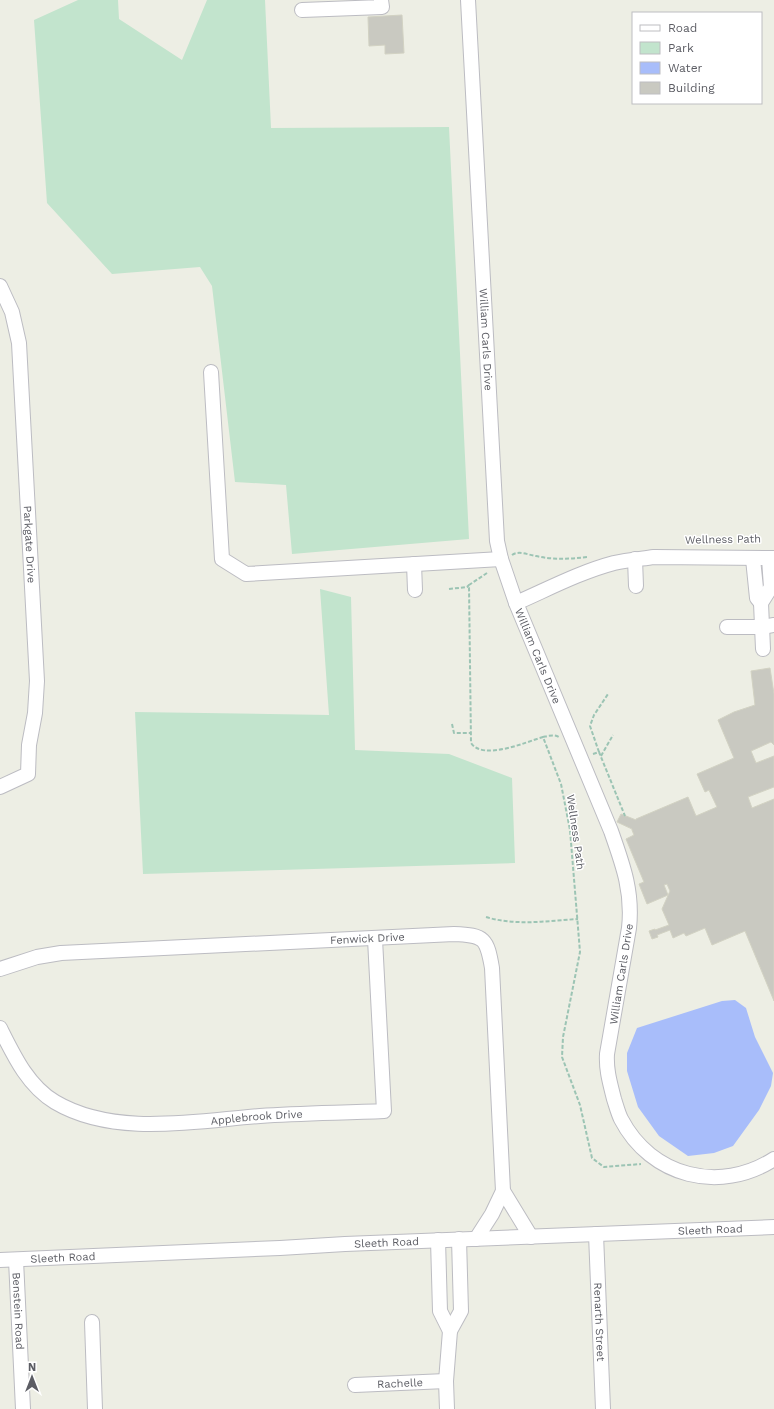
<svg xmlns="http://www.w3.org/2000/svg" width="774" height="1409" font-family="'Work Sans',sans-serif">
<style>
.green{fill:#c2e4cd}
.water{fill:#a8bdfa}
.building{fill:#c9c9c1;stroke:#d2d2c3}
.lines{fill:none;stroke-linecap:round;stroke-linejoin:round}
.minor-casing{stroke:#bcbcc2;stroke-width:16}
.path{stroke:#9cc4b4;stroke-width:2;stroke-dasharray:4 2;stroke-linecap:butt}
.minor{stroke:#fff;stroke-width:14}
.labels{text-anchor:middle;stroke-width:3;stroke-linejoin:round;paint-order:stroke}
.street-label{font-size:11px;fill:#5c5d64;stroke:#fff}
</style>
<rect width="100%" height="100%" fill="#edeee4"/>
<g class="green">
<path d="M78 0H118L119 19 182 60 207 0H265L271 128 449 127 469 539 292 554 286 485 235 482 212 286 200 267 112 274 47 203 34 20Z"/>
<path d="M320 589 351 597 355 750 449 754 512 778 515 863 143 874 135 712 329 715Z"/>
</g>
<path class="water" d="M735 1000 746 1008 755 1037 773 1073 771 1086 759 1110 733 1146 714 1153 688 1156 659 1136 638 1107 627 1071V1053L637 1028 722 1001Z"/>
<g class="building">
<path d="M402 15 404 53 385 54V45L369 46 368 17Z"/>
<path d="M770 668 774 694V745L771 742 751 751 756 763 774 756V787L748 797 752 808 774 799V1001L745 931 712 945 705 928 686 936 684 933 673 938 670 930 657 935 658 937 652 939 649 931 655 929V930L669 925 662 909 670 891 667 884 664 885 668 895 647 904 639 884 644 882 626 839 634 835 632 830V829L617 822 621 814 636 820V819L688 797 696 816 717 807 709 790 705 792 697 774 734 758 718 720 734 712 755 705 751 671Z"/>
</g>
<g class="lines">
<defs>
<g id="minor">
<path id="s1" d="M468 0 497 541 501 559 516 603 611 831C623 865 633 892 629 928L607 1054C606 1070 610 1083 614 1099 616 1105 618 1113 621 1119 651 1177 720 1194 774 1159"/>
<path d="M302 10 382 7 381 0"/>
<path id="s2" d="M0 286 12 312 19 343 37 681 35 713 29 745 28 774 0 787"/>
<path d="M211 372 222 559 246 574 501 559"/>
<path d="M635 559 636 586"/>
<path d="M753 559 757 598 761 603"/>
<path d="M414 564 415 590"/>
<path d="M516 603C548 589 580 572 614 563 627 560 640 559 654 557L774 558"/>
<path d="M727 627H762L774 625"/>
<path d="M763 649 761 603 771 587 769 559"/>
<path id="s3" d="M0 969 37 957 61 953 454 934C485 935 487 939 492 968L503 1191 531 1237"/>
<path id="s4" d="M0 1028C14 1056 28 1086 55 1102 114 1137 195 1121 260 1116 301 1113 342 1113 384 1111L375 939"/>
<path id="s5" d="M596 1234 603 1409"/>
<path d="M476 1239 492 1214 503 1191"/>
<path d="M438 1240 440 1311 450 1331"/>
<path id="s6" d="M0 1260 280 1248 345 1244 774 1227"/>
<path id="s7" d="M16 1260 23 1409"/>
<path d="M92 1322 95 1409"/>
<path id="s8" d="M355 1385 446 1381"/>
<path d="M447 1409 446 1381 450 1331 461 1311 459 1239"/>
</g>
</defs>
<use href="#minor" class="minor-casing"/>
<g class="path">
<path d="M512 555C519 550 528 555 536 556 554 560 570 559 588 557"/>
<path d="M487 573 469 585 471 743C483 761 526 742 543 737L561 784 570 830 580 952 563 1037 562 1057 580 1105 592 1158 604 1167 641 1164"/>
<path d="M449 589 467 587 469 585"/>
<path d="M452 724 454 733H470"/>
<path d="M543 737C548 736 554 734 559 737"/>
<path d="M599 752 590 726 594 715 608 694"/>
<path d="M593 754 599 752 625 816"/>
<path d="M601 756 613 735"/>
<path d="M486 917C515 926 548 921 578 919"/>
</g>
<use href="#minor" class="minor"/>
</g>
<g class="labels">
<g class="street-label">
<text dy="4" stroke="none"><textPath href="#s1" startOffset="340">William Carls Drive</textPath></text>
<text transform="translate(723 539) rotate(-1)" y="4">Wellness Path</text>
<text dy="4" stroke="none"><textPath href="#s2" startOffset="262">Parkgate Drive</textPath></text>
<text dy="4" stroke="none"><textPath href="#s1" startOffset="664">William Carls Drive</textPath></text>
<text transform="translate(576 832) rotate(82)" y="4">Wellness Path</text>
<text dy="4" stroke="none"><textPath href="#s3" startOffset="370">Fenwick Drive</textPath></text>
<text transform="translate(621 974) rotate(-81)" y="4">William Carls Drive</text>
<text dy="4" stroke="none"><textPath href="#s4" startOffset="299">Applebrook Drive</textPath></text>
<text dy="4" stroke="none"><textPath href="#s6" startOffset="711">Sleeth Road</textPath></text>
<text dy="4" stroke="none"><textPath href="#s6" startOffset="387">Sleeth Road</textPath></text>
<text dy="4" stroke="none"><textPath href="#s6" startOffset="63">Sleeth Road</textPath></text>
<text dy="4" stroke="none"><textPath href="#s7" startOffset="51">Benstein Road</textPath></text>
<text dy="4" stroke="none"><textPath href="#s5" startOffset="88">Renarth Street</textPath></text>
<text dy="4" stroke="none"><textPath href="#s8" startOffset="45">Rachelle</textPath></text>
</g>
</g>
<rect x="632" y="12" width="130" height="92" fill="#ffffff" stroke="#bebec1"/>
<rect x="640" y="25" width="20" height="6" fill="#ffffff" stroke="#bebec1"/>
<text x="668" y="32" font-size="12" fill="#5c5d64">Road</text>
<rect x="640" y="42" width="20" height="12" fill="#c2e4cd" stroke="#bebec1"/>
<text x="668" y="52" font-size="12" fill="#5c5d64">Park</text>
<rect x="640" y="62" width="20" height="12" fill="#a8bdfa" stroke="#bebec1"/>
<text x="668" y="72" font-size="12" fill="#5c5d64">Water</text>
<rect x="640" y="82" width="20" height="12" fill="#c9c9c1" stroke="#bebec1"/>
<text x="668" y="92" font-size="12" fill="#5c5d64">Building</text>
<g transform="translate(32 1377)" stroke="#ffffff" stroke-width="3" paint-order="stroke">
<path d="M0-3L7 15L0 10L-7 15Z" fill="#5c5d64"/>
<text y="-6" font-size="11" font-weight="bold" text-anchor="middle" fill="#5c5d64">N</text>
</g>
</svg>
